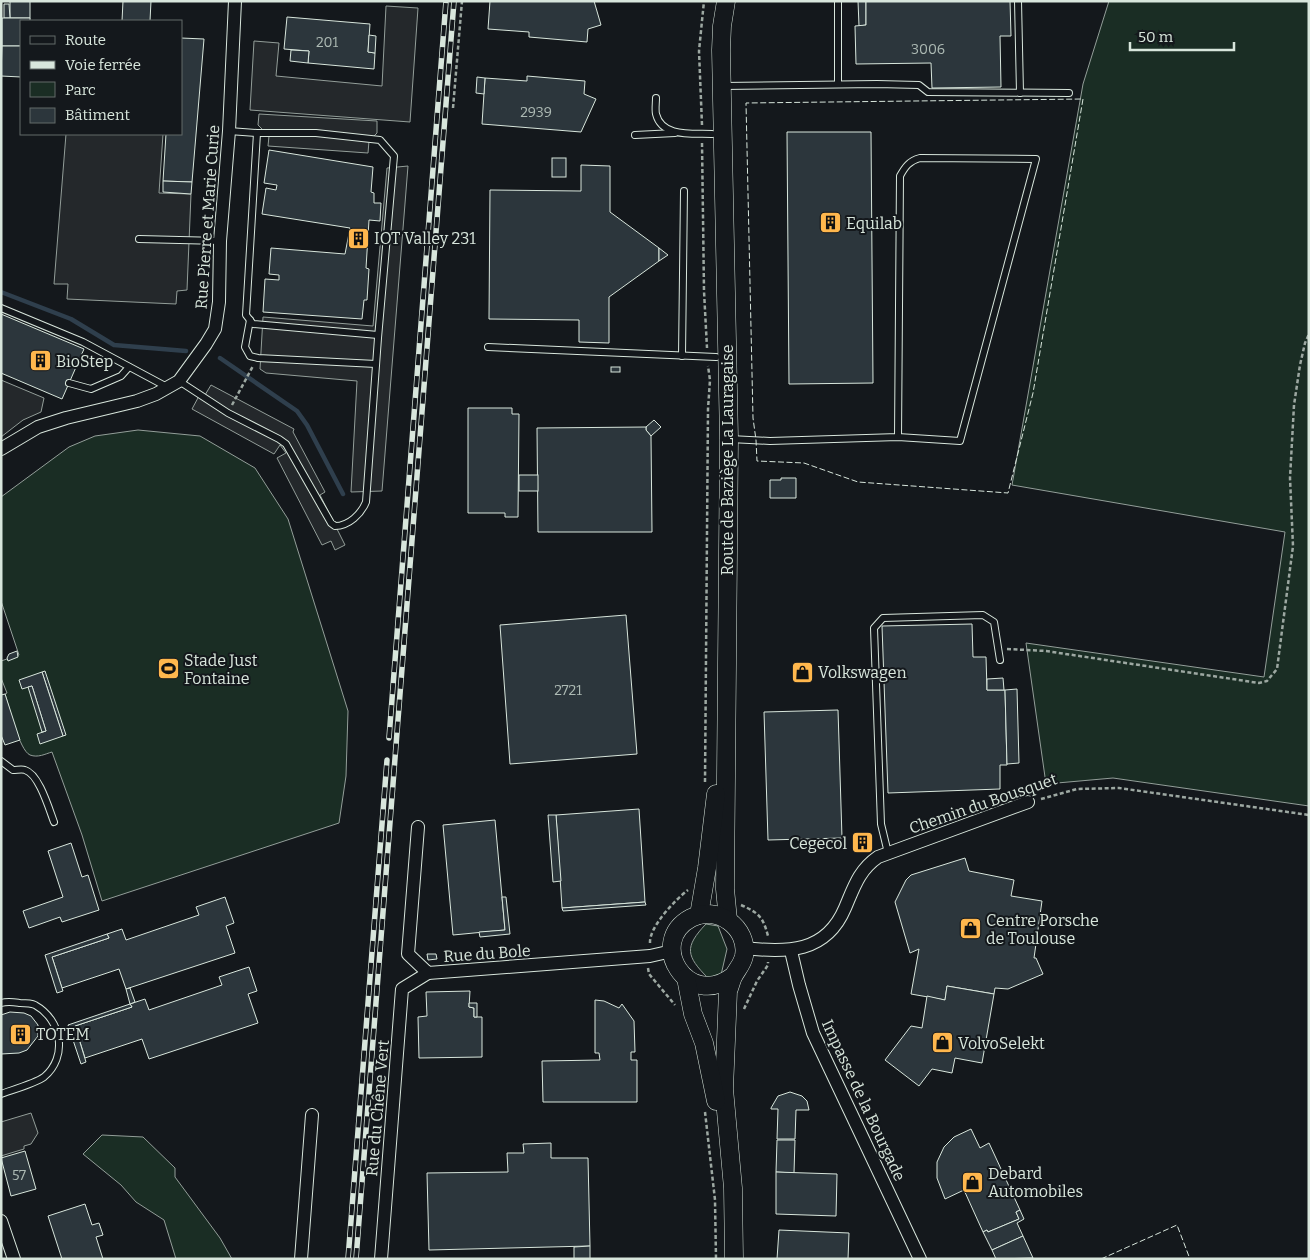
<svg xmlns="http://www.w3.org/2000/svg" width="1310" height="1260" font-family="Bitter,serif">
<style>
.green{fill:#1a2d24;stroke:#939e99}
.parking{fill:#24282b;stroke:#939e99}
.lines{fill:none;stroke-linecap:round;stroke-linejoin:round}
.stream{stroke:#2f3f4d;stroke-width:4.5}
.building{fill:#2c363c;stroke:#d8e6dc}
.service-casing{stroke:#d8e6dc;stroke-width:8}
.minor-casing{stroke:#d8e6dc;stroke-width:14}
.secondary-casing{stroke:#d8e6dc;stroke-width:19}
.path{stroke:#9da8a2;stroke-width:2.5;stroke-dasharray:4 2.5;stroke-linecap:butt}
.service{stroke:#14181c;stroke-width:6}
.minor{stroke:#14181c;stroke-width:12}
.secondary{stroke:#14181c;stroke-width:18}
.rail-casing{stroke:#d8e6dc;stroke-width:5.5}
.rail{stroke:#14181c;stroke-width:4;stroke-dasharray:11;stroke-linecap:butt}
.fence{stroke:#d8e6dc;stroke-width:1;stroke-dasharray:6 2.5;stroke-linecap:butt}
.labels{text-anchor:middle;stroke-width:4;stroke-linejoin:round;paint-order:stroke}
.number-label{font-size:14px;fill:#adbab4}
.street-label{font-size:16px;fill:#d8e6dc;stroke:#14181c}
.poi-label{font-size:16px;fill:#d8e6dc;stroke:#14181c;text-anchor:start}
</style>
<rect width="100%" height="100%" fill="#14181c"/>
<g class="green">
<path d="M1109 1H1309V806L1113 778 1046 784 1026 643 1264 677 1285 532 1012 485 1083 84Z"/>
<path d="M138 430 200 436 255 468 288 519 348 711 346 776 339 823 102 901 82 835 52 752C45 754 38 758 30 755 19 750 9 706 5 694L7 693 1 678V661L19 655 1 601V497L69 447 95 436Z"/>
<path d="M706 924 718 926 727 949 721 975 708 978C686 956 684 947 706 924Z"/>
<path d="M102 1135 143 1137 175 1168V1177L220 1238 232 1259H176L164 1220 136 1202 121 1185 83 1154Z"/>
</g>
<g class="parking">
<path d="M386 6 418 8 410 122 250 110 254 41 279 43 276 76 382 86Z"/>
<path d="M259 114 377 121V133L369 141 368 153 268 146 269 136 258 125Z"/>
<path d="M66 134H163L159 193 191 194 187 290 177 291 176 304 67 299 68 284H54Z"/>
<path d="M408 166 382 491 351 492 357 381 266 373 260 369 263 317 373 326 387 168Z"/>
<path d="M1 380 44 398 41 412 23 420 1 437Z"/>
<path d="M211 385 294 429 293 432 325 492 320 495 345 545 335 550 331 541 322 545 277 458 286 453 280 445 274 454 192 409 199 396 205 395Z"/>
<path d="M31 1113 38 1133 31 1144 24 1146V1149L1 1156V1122Z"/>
</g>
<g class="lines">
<g class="stream">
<path d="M1 292 71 319 114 345 186 351"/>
<path d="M220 358 297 411 307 425 343 494"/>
</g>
</g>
<g class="building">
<rect x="10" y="1" width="20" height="17"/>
<path d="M123 1H151L150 21H122Z"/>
<path d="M490 1H594L601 25 588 29 587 42 529 37V32L488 29Z"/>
<path d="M858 1H866V25L859 26Z"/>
<path d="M866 1H1010L1011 36H1000L1001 87 932 88 931 63 856 64 855 26 866 25Z"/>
<path d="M4 4H9L10 18H4Z"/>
<path d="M287 17 370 24 368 52 375 53 374 69 308 63 309 51 284 49Z"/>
<path d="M2 18H30V21H21V46H2Z"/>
<path d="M369 35 376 36 375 53 368 52Z"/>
<path d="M181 38 204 39 192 182 163 181 166 134H181Z"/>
<path d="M2 46H21V77L1 76Z"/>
<path d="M291 50 309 51 308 63 290 61Z"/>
<path d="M527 76 585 81 584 94 596 99 581 132 482 124 485 78 527 81Z"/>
<path d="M477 77 485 78 484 94 476 93Z"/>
<path d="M787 132H871L873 383 789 384Z"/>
<path d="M269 150 373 167 371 192 374 193V203H381L380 221 369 220 366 268 369 269 367 300H364L362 319 263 312 265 279 279 280V275L269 274 271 248 345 254 350 228 262 214 266 188 276 190 277 185 264 183Z"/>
<rect x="552" y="158" width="14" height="19"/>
<path d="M581 165 610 166V212L659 248V261L609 297V343L579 342V320L489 319 490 190 581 191Z"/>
<path d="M163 181 192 182 191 194 163 192Z"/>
<path d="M659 248 668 255 659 261Z"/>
<path d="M1 314 84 349 62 399 1 373Z"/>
<rect x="611" y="367" width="9" height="5"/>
<path d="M468 408H512V414H519L518 517H505V513H468Z"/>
<path d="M654 420 661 427 651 436 646 430V427Z"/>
<path d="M646 427V430L651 436 652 532H538L537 428Z"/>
<rect x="519" y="475" width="19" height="16"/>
<path d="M781 478H796V498H770V480H781Z"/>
<path d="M626 615 637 754 510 764 500 625Z"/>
<path d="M972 624 973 657H986L987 690H1005L1007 765H1000V789L888 793 882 626Z"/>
<path d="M17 651 18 657 8 661 7 658 9 654Z"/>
<path d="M45 671 66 735 63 736 42 672Z"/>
<path d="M42 672 63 736 40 744 37 734 46 731 32 686 22 689 19 680Z"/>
<path d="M1003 678 1004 690H987V679Z"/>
<path d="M32 686 46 731 42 732 28 687Z"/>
<path d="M1017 689 1019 763 1007 764 1005 690Z"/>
<path d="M5 694 20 740 5 745 1 735V695Z"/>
<path d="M838 710 842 838 768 840 764 712Z"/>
<path d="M639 809 645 902 562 908 556 815Z"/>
<path d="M548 815H556L561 881 553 882Z"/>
<path d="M495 820 505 930 453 935 443 825Z"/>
<path d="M859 840H867L868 845 860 846Z"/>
<path d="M71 843 82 877 88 875 99 910 62 922 60 917 29 928 23 911 63 897 48 851Z"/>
<path d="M965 858 969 871 1014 880 1011 896 1042 901 1034 958H1036L1043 974 1008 989 995 988 994 994 947 986 945 1000 911 994 919 949 910 953 895 902 906 880 911 875Z"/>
<path d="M225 897 234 923 226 926 235 953 126 989 119 969 62 988 52 957 109 938 107 934 122 929 126 940 199 915 196 907Z"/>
<path d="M502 897H506L510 934 480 937 479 932 505 930Z"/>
<path d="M645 902 646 905 563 911 562 908Z"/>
<path d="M107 934 109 938 52 957 63 991 57 993 45 955Z"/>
<path d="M427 954H436L437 959 428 960Z"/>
<path d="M249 967 257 991 248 994 258 1023 149 1059 142 1039 85 1058 75 1026 132 1007 130 1004 145 999 149 1010 222 985 219 977Z"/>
<path d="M947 986 994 994 982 1063 955 1058 952 1073 932 1069 919 1086 885 1060 911 1026 922 1028 927 996 945 1000Z"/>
<path d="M130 988 135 1002 130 1004 126 989Z"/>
<path d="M470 991 469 1007 474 1008V1017H482V1057L419 1058 418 1017 427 1016 426 992Z"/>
<path d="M595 1000 604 1001 619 1008 622 1004 634 1021 635 1052H631V1060H637V1102H543L542 1061 600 1060 599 1053H595Z"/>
<path d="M469 1003H477V1017H474V1008L469 1007Z"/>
<path d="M130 1004 132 1007 75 1026 86 1062 81 1064 68 1025Z"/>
<path d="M10 1012 24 1013 31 1016 38 1025V1036L27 1050 19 1053 1 1054V1015Z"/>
<path d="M790 1092 802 1096 807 1101 809 1110H796L795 1139H777L778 1109H771V1108L778 1096Z"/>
<path d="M971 1129 980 1148 989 1143 1020 1210 1016 1212 1019 1219 988 1232 987 1230 983 1232 964 1190 945 1199 937 1178V1162L944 1147 954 1137Z"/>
<path d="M777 1140H795L794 1173 776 1172Z"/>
<path d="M551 1143V1158H588L590 1246 429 1250 427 1173 508 1172 507 1153H524L523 1144Z"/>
<path d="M25 1151 36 1189 11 1196 1 1158Z"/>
<path d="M776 1172 837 1174 836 1216 776 1214Z"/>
<path d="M85 1204 92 1225 99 1223 103 1235 96 1237 103 1259H62L48 1216Z"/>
<path d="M1020 1210 1024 1219 1017 1223 1023 1236 992 1250 983 1232 987 1230 988 1232 1019 1219 1016 1212Z"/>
<path d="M779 1230 849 1233 848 1259H777Z"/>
<path d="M1023 1236 1033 1258 996 1259 992 1250Z"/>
<path d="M590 1246V1259H574V1247Z"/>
</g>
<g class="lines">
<defs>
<g id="service">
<path d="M838 1V84"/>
<path d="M1018 1 1020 93"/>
<path d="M723 86 877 84 919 85 928 92 1069 93"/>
<path d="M656 98C656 103 655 109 656 114 662 138 693 133 712 134"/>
<path d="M257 133 246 315 253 324 378 335"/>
<path d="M635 135 675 133"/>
<path d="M139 239 220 241"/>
<path d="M1 308 83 342 167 387"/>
<path d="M250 320 245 347 250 356 258 358 376 364"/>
<path d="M488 347 716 357"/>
<path d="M682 356 684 191"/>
<path d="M179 381 228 413 279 439 286 444 331 523 335 526C349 526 361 514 366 502L378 338 394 156 380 140 316 133H257L229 131"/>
<path d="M69 383 91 389 121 376 129 367"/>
<path d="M730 439 770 441 898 437 900 176C905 167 909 161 920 158L1036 159 960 441 898 437"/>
<path d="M1 761 13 770C17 770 22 769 25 770 39 774 49 809 54 822"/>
<path d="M888 853 881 824 874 628 883 618 983 615 994 622 1000 660"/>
<path d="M1 1003C8 1001 13 1002 20 1003 25 1003 31 1003 35 1005 62 1020 68 1057 44 1077 36 1083 12 1090 1 1094"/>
</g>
<g id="minor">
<path d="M1 449 38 427 66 418 137 401 156 394 179 381 206 344 215 329 219 302 220 241 229 131 235 1"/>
<path d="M418 827 408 954 428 973 650 956 672 951"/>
<path d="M744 948C787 953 826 953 845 908 854 887 859 870 878 857L1028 802"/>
<path d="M791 951 799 985 813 1033 920 1259"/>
<path d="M1 1221 14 1259"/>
<path d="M301 1259 312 1115"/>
<path d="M381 1259 402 989 428 973"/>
</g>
<g id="secondary">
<path d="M726 1 722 26 721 50 729 439 725 889 728 920"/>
<path d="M699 915 707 868 716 794"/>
<path d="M733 976C688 1011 646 942 691 918 717 904 749 928 744 956 742 965 737 969 733 977 731 981 730 987 728 991L724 1089 733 1188 734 1259"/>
<path d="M686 978 693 1014 704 1043 716 1101"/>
</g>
</defs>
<use href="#service" class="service-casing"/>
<use href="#minor" class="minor-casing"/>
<use href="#secondary" class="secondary-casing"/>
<g class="path">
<path d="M453 108 462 1"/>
<path d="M702 125 699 51 704 1"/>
<path d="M702 143 704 291 707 348"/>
<path d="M232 405 253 366"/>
<path d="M1007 649 1046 651 1259 683 1267 681 1277 669 1293 546 1290 478 1294 405 1300 365 1305 343 1309 334"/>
<path d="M705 782 708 409 710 380 708 366"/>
<path d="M1041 799 1077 789 1119 788 1309 815"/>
<path d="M741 905C759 913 763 917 768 936"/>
<path d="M650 943C649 927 675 900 688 890"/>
<path d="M648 968 649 974 675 1005"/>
<path d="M744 1009 757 981 768 965V962"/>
<path d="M705 1112 715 1200 716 1259"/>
</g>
<use href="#service" class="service"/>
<use href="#minor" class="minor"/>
<use href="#secondary" class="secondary"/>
<defs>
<g id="rail">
<path d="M389 738 446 1"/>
<path d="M348 1259 387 760"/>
<path d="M356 1259 454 1"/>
</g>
</defs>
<use href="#rail" class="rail-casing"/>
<use href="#rail" class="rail"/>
<g class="fence">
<path d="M1083 99 1033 393 1008 493 858 482 804 463 757 461 756 440 753 418 746 103Z"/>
<path d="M1101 1259 1177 1225 1190 1259"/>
</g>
</g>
<defs>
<symbol id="building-square" viewBox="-11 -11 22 22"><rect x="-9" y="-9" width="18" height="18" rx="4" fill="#ffb74d" stroke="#14181c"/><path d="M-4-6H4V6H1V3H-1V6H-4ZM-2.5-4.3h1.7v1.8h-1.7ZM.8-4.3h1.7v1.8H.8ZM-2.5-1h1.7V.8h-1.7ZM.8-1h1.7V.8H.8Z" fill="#111"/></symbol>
<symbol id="stadium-square" viewBox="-11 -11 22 22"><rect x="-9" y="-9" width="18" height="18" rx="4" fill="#ffb74d" stroke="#14181c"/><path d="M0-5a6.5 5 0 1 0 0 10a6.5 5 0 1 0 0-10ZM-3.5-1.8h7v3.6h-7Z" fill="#111"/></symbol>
<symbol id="shop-square" viewBox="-11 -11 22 22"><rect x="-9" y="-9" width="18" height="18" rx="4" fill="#ffb74d" stroke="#14181c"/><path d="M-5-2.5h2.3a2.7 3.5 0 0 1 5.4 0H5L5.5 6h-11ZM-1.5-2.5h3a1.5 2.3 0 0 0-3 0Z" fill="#111"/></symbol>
</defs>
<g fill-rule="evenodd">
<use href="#building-square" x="818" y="210" width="25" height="25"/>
<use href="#building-square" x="346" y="226" width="25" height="25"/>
<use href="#building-square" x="28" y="348" width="25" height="25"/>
<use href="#stadium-square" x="156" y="656" width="25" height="25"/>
<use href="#shop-square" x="790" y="660" width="25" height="25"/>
<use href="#building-square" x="850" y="830" width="25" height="25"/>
<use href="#shop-square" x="958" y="916" width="25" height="25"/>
<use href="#building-square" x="8" y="1022" width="25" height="25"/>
<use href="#shop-square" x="930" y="1030" width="25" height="25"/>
<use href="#shop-square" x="960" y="1170" width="25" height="25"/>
</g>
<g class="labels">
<g class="number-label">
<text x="327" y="47">201</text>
<text x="928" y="54">3006</text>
<text x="536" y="117">2939</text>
<text x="568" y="695">2721</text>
<text x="19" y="1180">57</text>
</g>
<g class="street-label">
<text transform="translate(207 217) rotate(-86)" y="6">Rue Pierre et Marie Curie</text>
<text transform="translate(727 460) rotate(-90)" y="6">Route de Baziège La Lauragaise</text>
<text transform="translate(983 803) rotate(-19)" y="6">Chemin du Bousquet</text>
<text transform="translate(487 953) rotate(-4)" y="6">Rue du Bole</text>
<text transform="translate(864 1100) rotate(65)" y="6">Impasse de la Bourgade</text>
<text transform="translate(377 1108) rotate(-85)" y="6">Rue du Chêne Vert</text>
</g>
<g class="poi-label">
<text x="846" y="229">Equilab</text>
<text x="374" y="244">IOT Valley 231</text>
<text x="56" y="367">BioStep</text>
<text x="184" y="666">Stade Just<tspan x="184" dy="18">Fontaine</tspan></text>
<text x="818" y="678">Volkswagen</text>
<text x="847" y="849" text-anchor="end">Cegecol</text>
<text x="986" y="926">Centre Porsche<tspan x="986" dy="18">de Toulouse</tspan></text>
<text x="36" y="1040">TOTEM</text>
<text x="958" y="1049">VolvoSelekt</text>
<text x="988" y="1179">Debard<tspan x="988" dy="18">Automobiles</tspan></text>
</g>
</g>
<rect width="1310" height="1260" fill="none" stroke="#d8e6dc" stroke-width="5"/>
<rect x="20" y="20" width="162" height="115" fill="#14181c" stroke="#626a69"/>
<rect x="30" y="36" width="25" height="8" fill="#14181c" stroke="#626a69"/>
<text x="65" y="45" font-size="15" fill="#d8e6dc">Route</text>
<rect x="30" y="61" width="25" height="8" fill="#d8e6dc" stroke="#626a69"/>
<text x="65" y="70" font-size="15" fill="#d8e6dc">Voie ferrée</text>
<rect x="30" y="82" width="25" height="15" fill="#1a2d24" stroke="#626a69"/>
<text x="65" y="95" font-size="15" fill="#d8e6dc">Parc</text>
<rect x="30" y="108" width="25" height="15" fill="#2c363c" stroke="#626a69"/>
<text x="65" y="120" font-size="15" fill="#d8e6dc">Bâtiment</text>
<path d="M1130 42v8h104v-8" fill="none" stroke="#d8e6dc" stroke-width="2.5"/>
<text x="1138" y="42" font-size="15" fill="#d8e6dc" stroke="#14181c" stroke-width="4" paint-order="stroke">50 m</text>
</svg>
